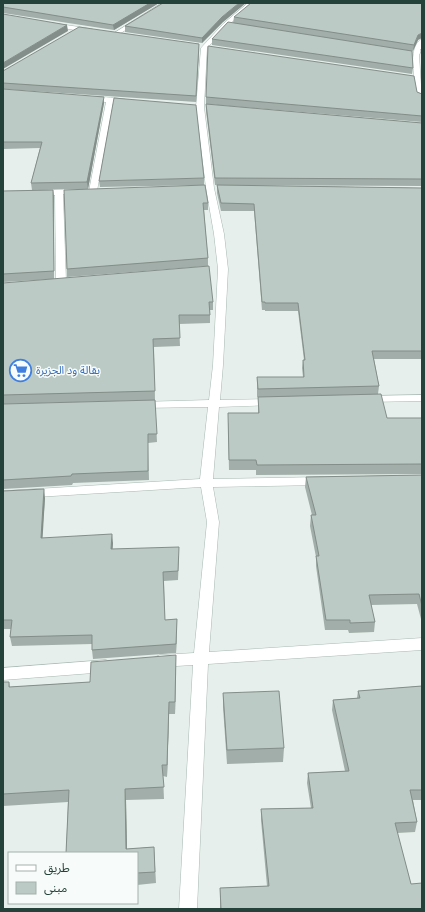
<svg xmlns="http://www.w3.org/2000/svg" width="425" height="912" font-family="'Open Sans','Noto Sans Arabic',sans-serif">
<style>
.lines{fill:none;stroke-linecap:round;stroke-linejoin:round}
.minor-casing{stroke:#a8b8b2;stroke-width:1}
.minor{fill:#fff;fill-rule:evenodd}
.wall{fill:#a1aea9}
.shaded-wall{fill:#838d89}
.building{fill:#bbcac4;stroke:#838d89}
.labels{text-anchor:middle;stroke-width:3;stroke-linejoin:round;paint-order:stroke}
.shop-label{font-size:11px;fill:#366cbe;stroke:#f7fbf9;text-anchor:start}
</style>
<rect width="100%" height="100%" fill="#e6efeb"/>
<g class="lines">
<defs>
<g id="minor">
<path d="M162 3H169L116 36 111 35Z"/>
<path d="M248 3H255L227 26 207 48 204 107 214 188 224 234 228 269 223 365 220 400 273 399 277 400 279 402 277 404 273 405 219 407 213 479 321 477 325 478 327 481 325 484 321 485 213 487 219 522 209 652 422 638V650L208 664 197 909H179L193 665 160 667 155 665 153 661 155 657 160 655 194 653 207 522 201 487 3 499V491L200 479 208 407 139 408 135 407 133 405 135 403 139 402 209 400 213 365 218 269 214 234 206 188 196 107 201 48 223 24Z"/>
<path d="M53 23 92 29 95 31 92 33 51 26 50 25Z"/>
<path d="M422 39V49L419 55 422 100 418 98C416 84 406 47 422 39Z"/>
<path d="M85 97C94 96 128 98 134 102L130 104 113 103 97 191 93 194 89 191 106 102 88 101H85Z"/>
<path d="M80 188 84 191 83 193 63 194 66 281 61 284 56 281 55 195 38 196 34 193 38 190Z"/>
<path d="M422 395V401L367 402 361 399 367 396Z"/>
<path d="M106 660 111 662 113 666 111 670 106 672 3 680V668Z"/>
</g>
</defs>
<use href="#minor" class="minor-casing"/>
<use href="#minor" class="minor"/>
</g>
<g class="wall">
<path d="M3 3H159L114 30 3 13Z"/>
<path d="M234 17 418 40 413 51H412L413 68 412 74 212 45V39L233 23Z"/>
<path d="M222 23 202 43 125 32V26Z"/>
<path d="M199 44 196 102 3 89V71Z"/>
<path d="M422 48V77L421 55Z"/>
<path d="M3 89 104 103 88 189 32 190 31 183 40 148 3 149Z"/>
<path d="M417 92 422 94V122L206 104V97Z"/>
<path d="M206 104 422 123V186L215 185 206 111Z"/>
<path d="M204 178V185L100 187 99 181Z"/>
<path d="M217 185 422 188V359H374L379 386 378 394 387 418H422V474L256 475V470H229L228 423 258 413V397L279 396 257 397V377H303L302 368 303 360H304L298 311H265V310H262L254 211H221L217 193Z"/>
<path d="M53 190 54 198V279L3 282V191Z"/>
<path d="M64 190 208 203V210H204L208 258V266L67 277Z"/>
<path d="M3 283 213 302V310H210V323L179 324 180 346 154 347 155 400 3 404Z"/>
<path d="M155 400 157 442 148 443 149 480 73 483 72 485 3 489V404Z"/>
<path d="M422 475V619H421L417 604 371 605 375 622 374 632 349 633 348 630H325L316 566V557L310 526 311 515H312L305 487 306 477Z"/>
<path d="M3 491 45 498 42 538 113 543 112 549 179 556 178 580 164 581 165 620 177 619 176 653 93 659 92 650V644L12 646 10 637 11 629H3Z"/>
<path d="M176 655V667L175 714H169L167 777 163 776 164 799 126 800 127 849 154 847 156 883 137 885V853H66L68 802 3 806V682H9L10 687 90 682Z"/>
<path d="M422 686V800H413L417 822 415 832 397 833 411 884 422 909H220V888L267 886 261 820V809L311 808 307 783 308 773 345 771 332 710 333 700 357 698 358 691Z"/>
<path d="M223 693 284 748 283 762 227 764 223 707Z"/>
</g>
<g class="shaded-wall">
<path d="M150 3H159L114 30 113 25Z"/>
<path d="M239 3H246L222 23 202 43V38L222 17Z"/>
<path d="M67 25 68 31 3 69V63Z"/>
<path d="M422 33V38L418 40 413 51 414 45 418 35Z"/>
<path d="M199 44V50L196 102V96Z"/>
<path d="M104 97V103L88 189 87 182Z"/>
<path d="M53 190 54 198V279V271Z"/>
<path d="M44 489 45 498 42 547 41 538Z"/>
<path d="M112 534 113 543 112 558 111 549Z"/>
<path d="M177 619V628L176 653V644Z"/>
<path d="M176 655V667L175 714V702Z"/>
<path d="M169 702V714L167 777V765Z"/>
<path d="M125 789 126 800 127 853 126 849Z"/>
</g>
<g class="building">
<path d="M3 3H150L113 25 3 7Z"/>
<path d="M163 3H239L222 17 202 38 125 26Z"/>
<path d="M251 3H422V33L418 35 414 45 234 17Z"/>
<path d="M3 14 67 25 3 63Z"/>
<path d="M228 22 412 51 413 68 212 39Z"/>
<path d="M79 27 199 44 196 96 3 83V71Z"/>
<path d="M208 46 414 76 417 92 422 94V116L206 97Z"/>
<path d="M422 48V61L421 49Z"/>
<path d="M3 89 104 97 87 182 31 183 42 142H3Z"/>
<path d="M114 98 196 105 204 178 99 181Z"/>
<path d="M206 104 422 123V179L215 178Z"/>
<path d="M205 185 208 203H203L208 258 67 269 64 190Z"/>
<path d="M217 185 422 188V351H372L379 386 258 389 257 377H304L303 360H305L298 303H265V302H262L254 204 221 203Z"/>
<path d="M53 190 54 271 3 274V191Z"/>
<path d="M209 266 213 302H209L210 315H179L180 338 153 339 155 391 3 395V283Z"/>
<path d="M381 394 387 418H422V464L257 465 256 460H229L228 413H259L258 397Z"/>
<path d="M155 400 157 434H148V471L72 474 71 476 3 480V404Z"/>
<path d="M422 475V606L419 594 369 595 375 622 350 623V620H326L316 556H319L311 515H316L306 477Z"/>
<path d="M44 489 41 538 112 534 111 549 179 547 178 571 163 572 165 620 177 619 176 644 92 650V635L10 637 12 620H3V491Z"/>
<path d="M176 655 175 702H169L167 765H162L164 787 125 789 126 849 154 847 155 872 137 873V853H66L69 790 3 794V682H9V687L90 682 91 662Z"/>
<path d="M422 686V790H410L417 822 395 823 411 884 422 883V909H221L220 888 269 886 261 809 313 808 308 773 349 771 333 700 360 698 358 691Z"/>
<path d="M279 691 284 748 227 750 223 693Z"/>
</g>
<defs>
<symbol id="supermarket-ring" viewBox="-11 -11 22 22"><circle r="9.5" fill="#f7fbf9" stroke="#3f7fe0" stroke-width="1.5"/><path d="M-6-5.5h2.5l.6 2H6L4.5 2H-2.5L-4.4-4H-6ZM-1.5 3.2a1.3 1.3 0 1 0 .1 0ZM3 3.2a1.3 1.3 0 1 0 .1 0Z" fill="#3f7fe0"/></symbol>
</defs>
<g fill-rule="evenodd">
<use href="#supermarket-ring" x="8" y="358" width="25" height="25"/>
</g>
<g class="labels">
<g class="shop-label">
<text x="36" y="374">بقالة ود الجزيرة</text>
</g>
</g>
<rect width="425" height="912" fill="none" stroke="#24423a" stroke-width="8"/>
<rect x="8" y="852" width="130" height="52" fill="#f7fbf9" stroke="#a3b1ad"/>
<rect x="16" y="865" width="20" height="6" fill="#ffffff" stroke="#a3b1ad"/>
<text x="44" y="872" font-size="12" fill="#24423a">طريق</text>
<rect x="16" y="882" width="20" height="12" fill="#bbcac4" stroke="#a3b1ad"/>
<text x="44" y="892" font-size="12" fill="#24423a">مبنى</text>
</svg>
